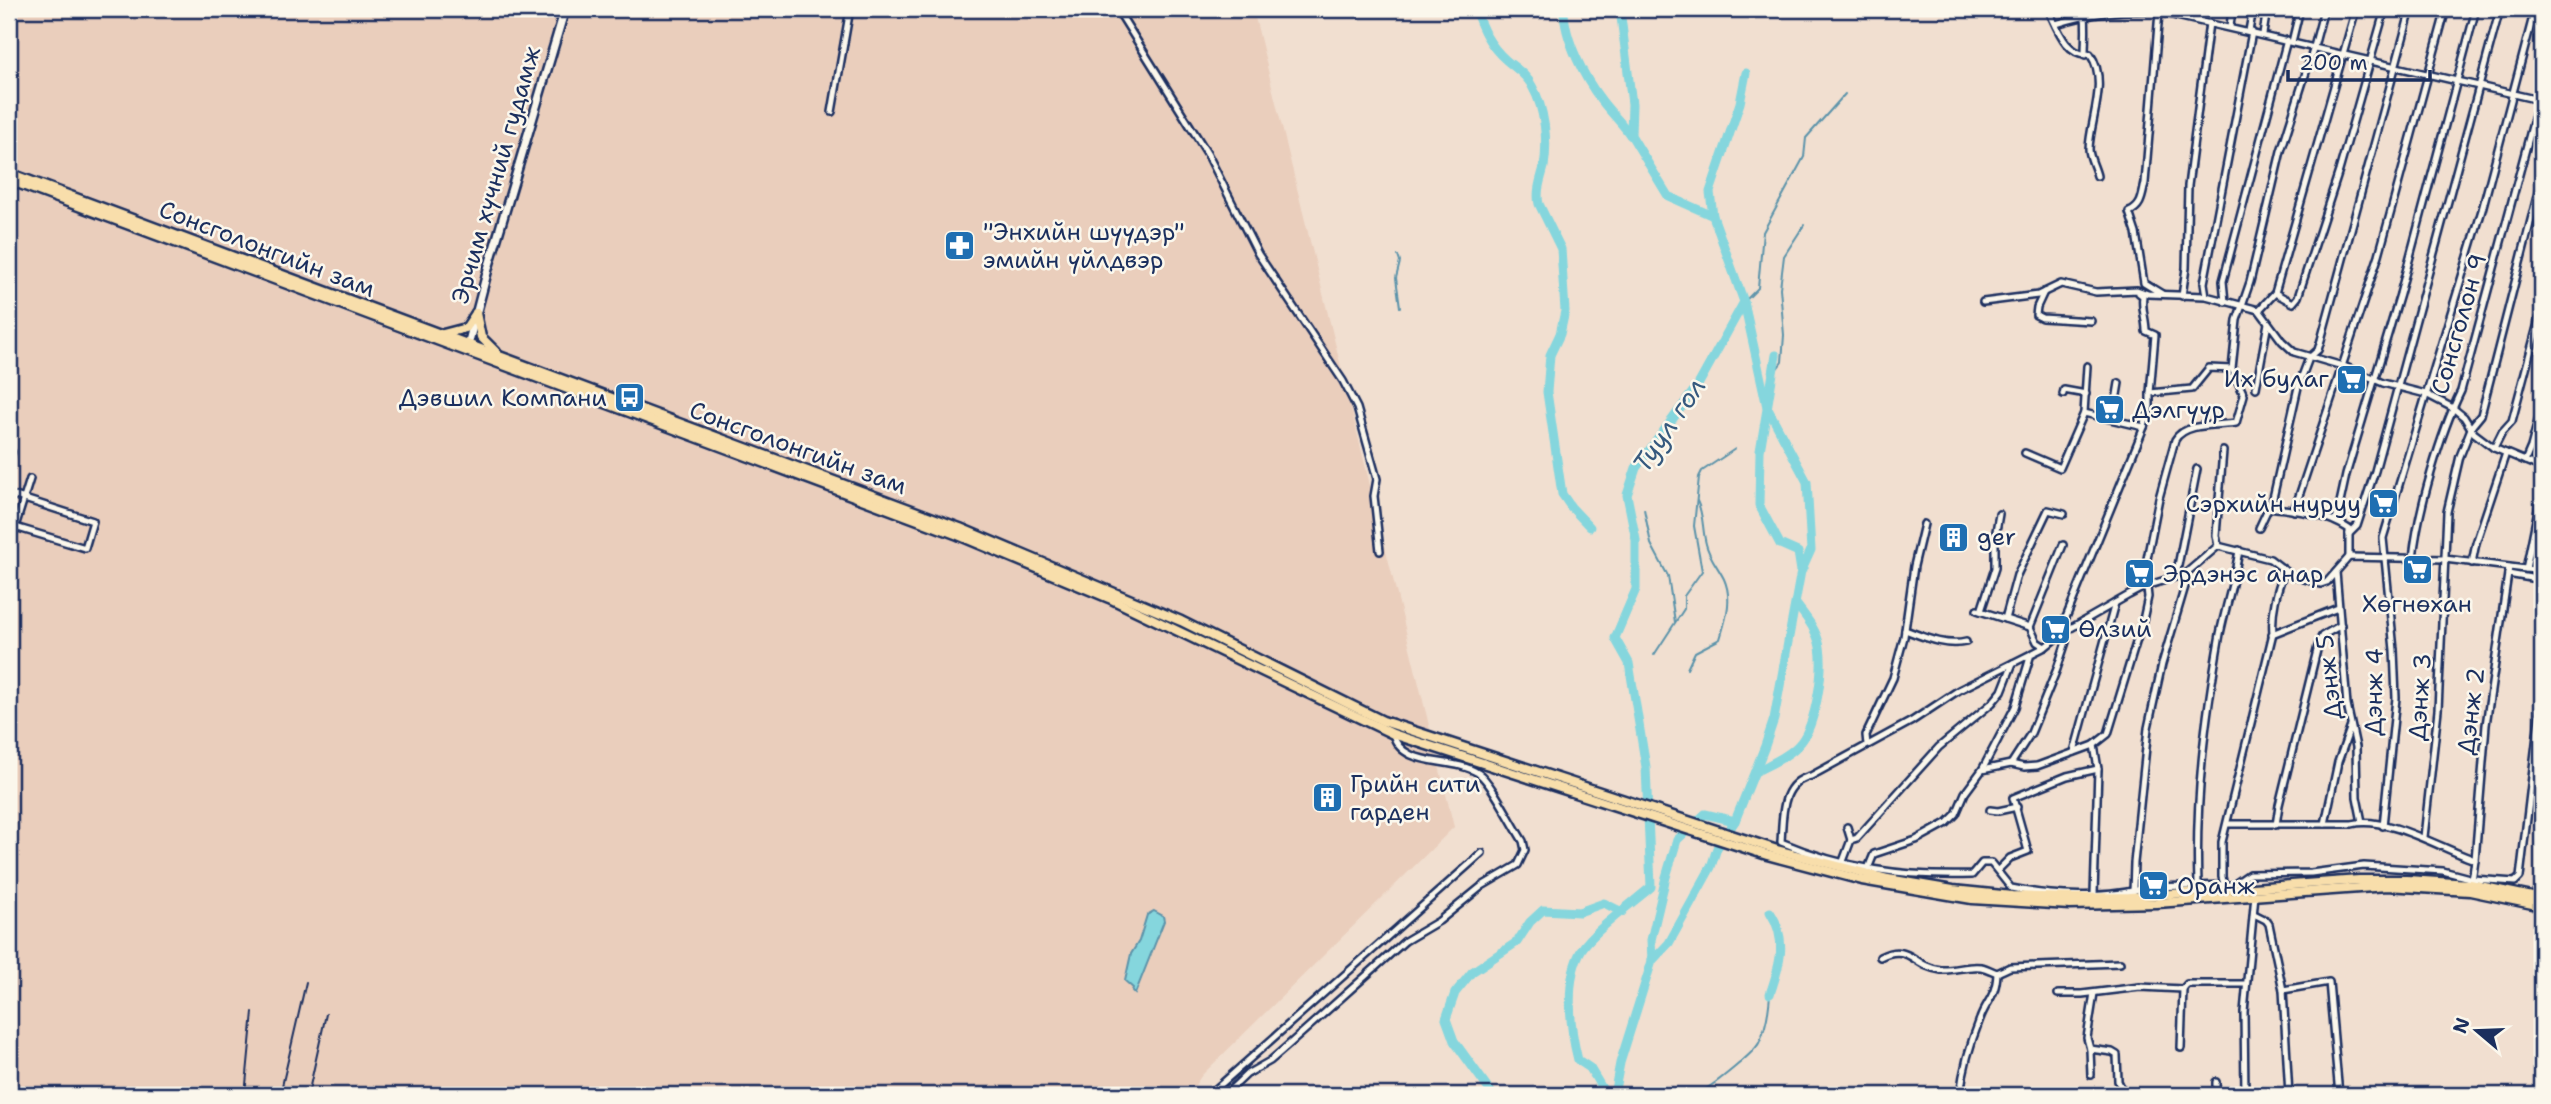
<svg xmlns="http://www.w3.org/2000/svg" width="2551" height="1104" font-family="'Shantell Sans',sans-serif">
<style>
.built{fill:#eacebc}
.water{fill:#85d6dd;stroke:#5b93aa;stroke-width:2}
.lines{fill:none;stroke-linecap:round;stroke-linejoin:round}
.stream{stroke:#5b93aa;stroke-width:2}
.river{stroke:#85d6dd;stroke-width:9}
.minor-casing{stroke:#1b2f5e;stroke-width:10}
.secondary-casing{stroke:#1b2f5e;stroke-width:12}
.primary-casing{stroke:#1b2f5e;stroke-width:13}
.minor{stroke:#fbf7ec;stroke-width:5}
.secondary{stroke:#fbf7ec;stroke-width:7}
.primary{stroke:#f8deab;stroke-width:8}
.rail{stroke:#1b2f5e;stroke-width:2}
.labels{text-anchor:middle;stroke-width:5;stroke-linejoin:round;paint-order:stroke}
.street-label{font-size:24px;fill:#1b2f5e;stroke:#fbf7ec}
.poi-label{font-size:24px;fill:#1b2f5e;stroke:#fbf7ec;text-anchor:start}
.water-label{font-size:26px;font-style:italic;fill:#36597e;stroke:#fbf7ec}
</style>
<rect width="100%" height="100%" fill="#f1dfd0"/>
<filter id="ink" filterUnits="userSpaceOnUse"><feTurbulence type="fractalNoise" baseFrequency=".0143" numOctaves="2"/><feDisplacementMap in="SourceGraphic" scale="14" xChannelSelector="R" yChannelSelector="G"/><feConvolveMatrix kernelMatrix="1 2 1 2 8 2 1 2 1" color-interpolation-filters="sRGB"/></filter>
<g filter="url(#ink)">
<path class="built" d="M9 9H1253L1454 827 1202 1075 1188 1095H9Z"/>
<path class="water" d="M1154 911 1163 916 1164 921 1135 994 1132 991 1133 988 1125 981 1131 954 1139 941 1147 915Z"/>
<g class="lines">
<g class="stream">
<path d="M1398 256 1400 262 1396 278 1400 307"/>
<path d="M1744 302 1758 288 1763 232 1804 157 1806 138 1845 94"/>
<path d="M1773 374 1782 362 1784 335 1780 288 1784 256 1804 225"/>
<path d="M1644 509 1651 544 1668 576 1675 622"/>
<path d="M1654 655 1684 609V596L1702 571 1694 526 1699 477 1702 471 1735 449"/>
<path d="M1687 669 1695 652 1720 639C1726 619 1733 599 1724 579 1718 567 1709 557 1706 544 1702 529 1704 515 1697 501"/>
<path d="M1703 1095 1704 1090C1715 1084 1754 1053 1759 1043 1766 1028 1769 1010 1770 994"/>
</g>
<g class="river">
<path d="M1475 9C1482 29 1489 45 1506 60 1515 68 1526 74 1532 86 1545 109 1548 141 1544 167 1541 179 1536 191 1539 204L1561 249 1565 311 1560 334 1550 355 1547 392 1562 494 1571 507 1590 527"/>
<path d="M1564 10C1564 38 1584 78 1602 101 1611 113 1622 123 1630 135"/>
<path d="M1713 216 1710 192 1740 103 1746 73"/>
<path d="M1744 302 1767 407 1807 482 1811 550 1802 570"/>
<path d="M1755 772C1770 764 1790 756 1801 742 1816 723 1824 671 1820 647 1817 630 1806 617 1796 604"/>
<path d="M1652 961 1669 943 1711 867 1717 848 1735 821 1765 746 1774 719 1801 571 1798 552 1780 544 1759 505 1760 451 1776 355"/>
<path d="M1770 994C1780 965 1788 939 1770 912"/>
<path d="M1493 1095 1454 1041 1446 1019 1455 993 1472 972 1517 942 1530 922 1543 910 1579 912 1604 903 1622 912"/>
<path d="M1606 1095 1590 1068 1578 1060C1570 1029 1564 978 1582 949 1592 932 1635 901 1651 887L1646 767 1629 663 1615 638 1636 589V540L1627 495 1636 468 1698 385 1744 302 1713 216 1668 196 1631 135 1632 104 1620 9"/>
<path d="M1614 1095 1620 1063 1652 961 1651 940 1666 877 1677 840 1705 814 1735 821"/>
</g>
<defs>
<g id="minor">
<path d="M1117 9 1207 153 1258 254 1343 381 1357 408 1377 479 1374 496 1380 551"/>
<path d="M2048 9C2057 27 2066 57 2090 54 2109 81 2090 119 2089 149 2089 157 2095 167 2097 176"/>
<path d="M2084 9C2087 23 2085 39 2085 55"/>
<path d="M2155 9V11L2159 12 2145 183C2142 196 2142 207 2129 212L2136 233 2144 283 2162 294"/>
<path d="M2159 12 2539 100"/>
<path d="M2200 20 2202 9"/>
<path d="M2056 24C2091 13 2118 10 2155 11"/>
<path d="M2230 27 2232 9"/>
<path d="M2249 31 2253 9"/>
<path d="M2263 34 2267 9"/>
<path d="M2292 42 2300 9"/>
<path d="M832 112 850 9"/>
<path d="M2044 292 2037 307 2036 315 2042 318 2091 321"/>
<path d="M2139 293 2143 296C2141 308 2146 319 2146 331L2155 335 2150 393"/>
<path d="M2275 293 2293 303 2298 297 2339 171 2385 9"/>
<path d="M2182 296 2186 268 2188 186 2209 23"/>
<path d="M2206 296 2204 283 2252 32"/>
<path d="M1983 302 2038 295 2061 284 2096 292 2137 290 2148 294 2206 296 2259 310 2282 341 2294 352 2346 367 2383 383 2426 394 2453 408 2464 417 2474 433 2494 448 2542 468"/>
<path d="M2225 302 2223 281 2287 40"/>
<path d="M2259 310 2275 293 2356 9"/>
<path d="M2256 388 2268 323"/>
<path d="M2063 394 2064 390 2086 394"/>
<path d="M2084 413 2087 366"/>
<path d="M2113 419 2119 383"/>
<path d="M2494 448 2502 432 2512 421 2542 308"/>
<path d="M2025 453 2060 468 2084 413 2144 427"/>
<path d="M2525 461 2531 447 2542 406"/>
<path d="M9 463 12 452"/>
<path d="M9 494 93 521 85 548 15 527 30 479"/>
<path d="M2267 507C2295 510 2325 513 2349 529V557"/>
<path d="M2294 511 2379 255 2446 9"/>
<path d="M2336 521 2346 475 2400 294 2476 9"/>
<path d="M2259 528 2273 498 2298 387 2309 358 2318 350 2321 340 2411 9"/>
<path d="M2349 534 2357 526 2375 471 2500 9"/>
<path d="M2218 546 2216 535 2223 451"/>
<path d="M9 549 15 527"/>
<path d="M2413 558C2418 510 2440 434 2461 391L2539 100"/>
<path d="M2472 563 2476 543 2506 453"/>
<path d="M2526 569 2542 490"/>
<path d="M2542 571 2445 559 2349 557 2327 582 2321 584 2291 575 2270 559 2218 546 2185 574 2146 586 2129 595 2064 632 2045 647 1959 690 1912 721 1811 776C1780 783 1783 815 1781 842 1845 869 1903 877 1972 875L1982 863H1991L2011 888C2049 896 2109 900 2146 887L2233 885 2249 874 2311 873 2364 866 2443 871 2473 879 2515 882 2520 877 2542 693"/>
<path d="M2336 572 2347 705 2356 747 2357 797 2362 822"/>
<path d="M2508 574 2542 580"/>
<path d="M2176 576 2197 469"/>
<path d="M1977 610 2030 627 2037 642 2045 647"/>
<path d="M1981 611 1995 568V537L1999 514"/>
<path d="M2005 619 2017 575 2048 510 2064 514"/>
<path d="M2030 627 2063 545"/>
<path d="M1905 630C1924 637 1946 647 1966 642"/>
<path d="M2272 634 2338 608"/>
<path d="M1867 745 1866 735 1893 678 1904 637 1914 566 1924 524"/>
<path d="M2074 752 2115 603"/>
<path d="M2011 764 2031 733 2057 669 2066 642 2065 620 2144 427 2150 406V393L2192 389 2209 368 2232 369"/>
<path d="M1982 770 2011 764 2024 767 2037 766 2094 745 2108 734 2143 620 2148 597 2145 569 2159 498 2175 440C2185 422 2218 426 2236 423L2244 395 2232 369 2237 320 2250 282 2281 151 2314 47 2324 9"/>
<path d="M1990 810 1998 811 2017 807"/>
<path d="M2227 824H2352C2386 815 2442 849 2475 860L2472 881"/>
<path d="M2325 824 2338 762 2351 726"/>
<path d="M2276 825 2279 805 2319 642 2322 636 2341 625"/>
<path d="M2383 826 2396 698 2394 650 2383 538 2482 210 2535 9"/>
<path d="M1847 827 1851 840"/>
<path d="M2424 837 2438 710 2447 512 2460 456 2472 426 2481 415 2542 177"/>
<path d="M2475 860 2486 725 2509 567"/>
<path d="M1842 864 1851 840 1857 838 1939 747 1992 703 2002 691 2013 663"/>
<path d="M1998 870 2010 858 2028 851 2013 798 2067 776 2098 769"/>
<path d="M1867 871 1874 854 1916 840 1947 823 1956 814 1965 793 1982 770 2015 707 2031 654"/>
<path d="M2198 884C2195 798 2205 719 2220 634 2226 605 2235 578 2239 550"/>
<path d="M2225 888 2222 877V842L2273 633C2271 611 2277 591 2284 571"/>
<path d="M2133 892 2134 863 2148 728 2162 664 2186 583 2185 574"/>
<path d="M2094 894 2098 769 2094 745"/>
<path d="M2254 914 2266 920 2269 924 2283 990 2289 1095"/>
<path d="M1880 957C1910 942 1913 967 1941 970 1954 971 1968 965 1981 967 1986 968 1992 971 1997 973L2010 967 2120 963"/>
<path d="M2283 990 2329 982 2339 1095"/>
<path d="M2094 993 2087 1038 2090 1049 2112 1052 2117 1055 2118 1081 2122 1089"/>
<path d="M2058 994H2082L2140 987 2183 989 2187 984H2246"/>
<path d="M2181 1048 2183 989"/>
<path d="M2090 1049 2091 1075"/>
<path d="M2216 1082V1095"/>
<path d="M1209 1095 1482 853"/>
<path d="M1225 1095 1247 1074 1270 1061 1285 1048 1405 941 1439 921 1482 886 1518 865 1525 850 1523 841C1513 826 1491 781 1478 773 1452 756 1402 769 1393 734"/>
<path d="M1960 1095C1963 1069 1970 1044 1980 1019 1987 1000 1996 997 1997 973"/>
<path d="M2229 1095 2245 1094"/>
<path d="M2245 1095 2244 1012 2255 895"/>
</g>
<path id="secondary" d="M467 349 488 269 565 9"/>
<g id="primary">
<path d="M9 173 960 528 1181 621 1383 721 1777 850 1888 879 1953 890 2012 896 2073 898 2130 897 2359 880H2407L2470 884 2542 899"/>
<path d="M9 180 958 535 1109 598 1393 734 1767 855 1862 880 1972 899 2070 905 2157 903 2387 886 2470 891 2542 906"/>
<path d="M476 313 481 337 496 352"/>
<path d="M443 334 466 328 476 313"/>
</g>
</defs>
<use href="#minor" class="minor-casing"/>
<use href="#secondary" class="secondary-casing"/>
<use href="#primary" class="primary-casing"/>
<use href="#minor" class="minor"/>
<use href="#secondary" class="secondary"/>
<use href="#primary" class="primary"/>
<g class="rail">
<path d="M245 1095 253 1012"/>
<path d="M280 1095 306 982"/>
<path d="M308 1095 326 1014"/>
</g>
</g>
</g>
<defs>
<symbol id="pharmacy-square" viewBox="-11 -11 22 22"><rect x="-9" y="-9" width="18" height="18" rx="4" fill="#1f6fb2" stroke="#fbf7ec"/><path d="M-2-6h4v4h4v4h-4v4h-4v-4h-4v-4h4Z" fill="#fff"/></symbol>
<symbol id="supermarket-square" viewBox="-11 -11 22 22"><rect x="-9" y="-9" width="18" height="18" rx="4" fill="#1f6fb2" stroke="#fbf7ec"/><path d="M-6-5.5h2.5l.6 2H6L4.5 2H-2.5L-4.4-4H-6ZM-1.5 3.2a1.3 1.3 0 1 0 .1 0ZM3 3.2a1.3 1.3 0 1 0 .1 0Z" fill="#fff"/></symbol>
<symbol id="bus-square" viewBox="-11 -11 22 22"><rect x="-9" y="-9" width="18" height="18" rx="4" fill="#1f6fb2" stroke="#fbf7ec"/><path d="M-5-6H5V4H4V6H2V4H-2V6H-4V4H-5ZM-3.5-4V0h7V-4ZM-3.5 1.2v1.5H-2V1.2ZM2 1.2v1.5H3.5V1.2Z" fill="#fff"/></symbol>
<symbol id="building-square" viewBox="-11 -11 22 22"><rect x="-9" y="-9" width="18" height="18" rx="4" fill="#1f6fb2" stroke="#fbf7ec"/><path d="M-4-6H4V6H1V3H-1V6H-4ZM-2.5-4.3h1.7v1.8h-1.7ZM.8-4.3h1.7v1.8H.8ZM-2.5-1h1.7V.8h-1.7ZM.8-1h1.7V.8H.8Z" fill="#fff"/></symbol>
</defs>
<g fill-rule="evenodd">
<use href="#pharmacy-square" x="942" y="228" width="35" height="35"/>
<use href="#supermarket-square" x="2334" y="362" width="35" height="35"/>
<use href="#bus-square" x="612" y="380" width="35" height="35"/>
<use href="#supermarket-square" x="2092" y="392" width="35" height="35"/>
<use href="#supermarket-square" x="2366" y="486" width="35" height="35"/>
<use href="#building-square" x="1936" y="520" width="35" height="35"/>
<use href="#supermarket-square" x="2400" y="552" width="35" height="35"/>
<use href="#supermarket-square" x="2122" y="556" width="35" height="35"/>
<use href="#supermarket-square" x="2038" y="612" width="35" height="35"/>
<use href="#building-square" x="1310" y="780" width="35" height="35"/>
<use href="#supermarket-square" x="2136" y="868" width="35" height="35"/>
</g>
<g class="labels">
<g class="street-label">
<text transform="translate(496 175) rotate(-74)" y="8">Эрчим хүчний гудамж</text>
<text transform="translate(267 249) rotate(21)" y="8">Сонсголонгийн зам</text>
<text transform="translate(2459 324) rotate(-74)" y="8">Сонсголон 9</text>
<text transform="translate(798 448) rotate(20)" y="8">Сонсголонгийн зам</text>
<text transform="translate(2329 677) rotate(-96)" y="8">Дэнж 5</text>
<text transform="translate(2374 692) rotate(-89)" y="8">Дэнж 4</text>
<text transform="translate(2420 697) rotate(-86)" y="8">Дэнж 3</text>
<text transform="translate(2471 711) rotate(-83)" y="8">Дэнж 2</text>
</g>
<g class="poi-label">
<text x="983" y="240">"Энхийн шүүдэр"<tspan x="983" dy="28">эмийн үйлдвэр</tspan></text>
<text x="2329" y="387" text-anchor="end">Их булаг</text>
<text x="607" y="406" text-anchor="end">Дэвшил Компани</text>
<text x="2132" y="418">Дэлгүүр</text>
<text x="2361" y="512" text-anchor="end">Сэрхийн нуруу</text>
<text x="1977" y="545">ger</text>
<text x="2163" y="582">Эрдэнэс анар</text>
<text x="2417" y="612" text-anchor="middle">Хөгнөхан</text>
<text x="2078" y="637">Өлзий</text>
<text x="1350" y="792">Грийн сити<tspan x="1350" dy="28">гарден</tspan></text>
<text x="2177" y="894">Оранж</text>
</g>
<g class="water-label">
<text transform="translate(1669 425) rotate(-56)" y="9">Туул гол</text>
</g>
</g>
<rect width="2551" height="1104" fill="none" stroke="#fbf7ec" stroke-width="35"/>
<rect x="18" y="18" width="2516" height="1069" fill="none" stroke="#1b2f5e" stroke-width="2.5" filter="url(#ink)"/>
<g transform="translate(2477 1031) rotate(289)" stroke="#fbf7ec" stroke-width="5" paint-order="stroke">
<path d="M0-5L12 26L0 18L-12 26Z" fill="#1b2f5e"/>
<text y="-10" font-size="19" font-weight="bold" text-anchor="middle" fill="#1b2f5e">N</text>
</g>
<path d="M2288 70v10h142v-10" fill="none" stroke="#1b2f5e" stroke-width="3.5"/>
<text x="2299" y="70" font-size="21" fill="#1b2f5e" stroke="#fbf7ec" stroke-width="5" paint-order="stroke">200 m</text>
</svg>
